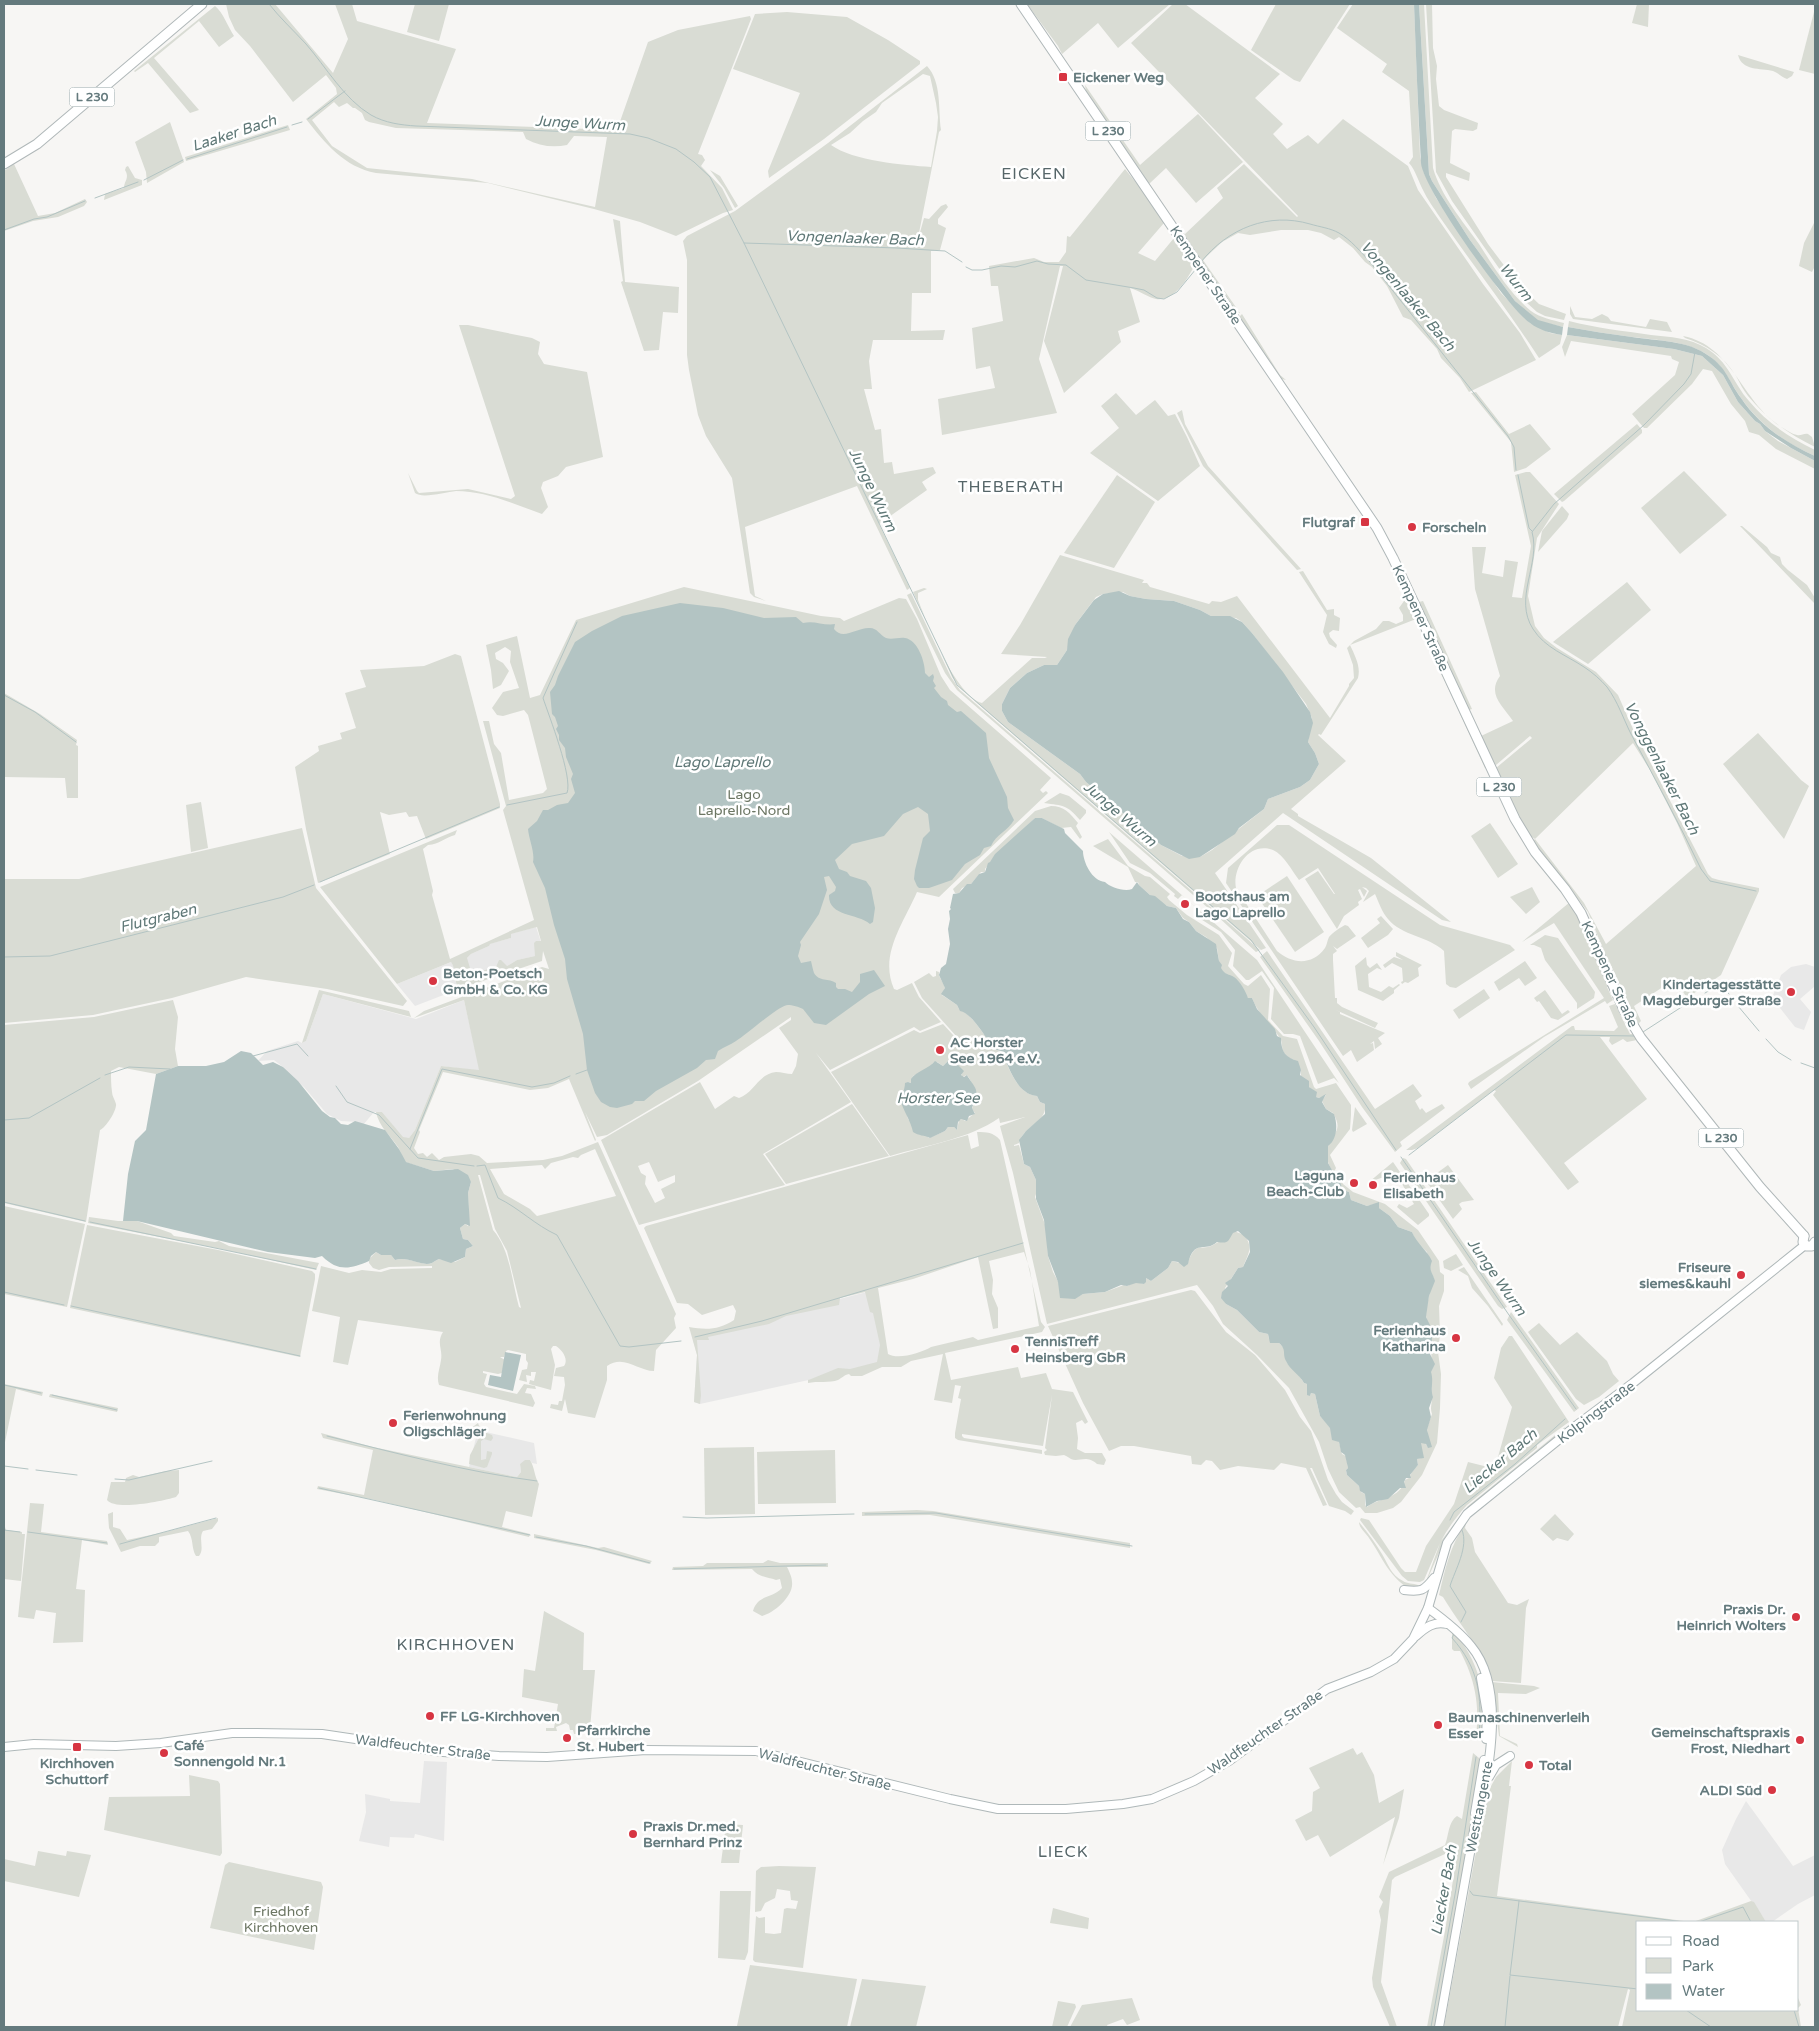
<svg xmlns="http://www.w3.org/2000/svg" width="1819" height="2031" font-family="'Varela Round',sans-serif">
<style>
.built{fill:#e8e8e8}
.green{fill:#d9dcd4;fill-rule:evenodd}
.water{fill:#b3c4c3}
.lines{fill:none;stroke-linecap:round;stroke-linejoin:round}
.stream{stroke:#b3c4c3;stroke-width:1}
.secondary-casing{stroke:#afb8b9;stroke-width:10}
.primary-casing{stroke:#b0b8b9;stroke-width:11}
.secondary{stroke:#fff;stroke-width:8}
.primary{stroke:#fff;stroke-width:9}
.poi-dot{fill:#d73542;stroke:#fff;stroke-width:2}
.labels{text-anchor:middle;stroke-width:5;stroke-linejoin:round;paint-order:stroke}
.shield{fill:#fff;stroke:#92a2a4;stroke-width:1}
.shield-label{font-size:12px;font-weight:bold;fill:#647a7d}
.poi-label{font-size:14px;font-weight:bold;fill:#647a7d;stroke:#fff;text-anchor:start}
.street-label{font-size:14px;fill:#647a7d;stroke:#fff}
.park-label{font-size:14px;fill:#6c7663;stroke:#fff}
.water-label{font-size:15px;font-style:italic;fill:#5f7877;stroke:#fff}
.quarter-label{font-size:16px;letter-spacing:1px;fill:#566669;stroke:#fff}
</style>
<rect width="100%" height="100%" fill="#f7f6f4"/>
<g class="built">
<path d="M536 927 541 942 535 956 517 960 507 966 478 972 464 981 462 980 465 976 467 958 471 954 489 946V944L511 938 510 934Z"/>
<path d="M451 962 455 968V980L459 989 415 1006 397 984Z"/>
<path d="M1806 964 1815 967V983L1814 987 1800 999 1811 1012 1804 1030 1795 1027 1772 998 1781 975 1791 967Z"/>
<path d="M323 994 416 1019 464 1000 480 1071 441 1066 415 1130 409 1138H403L382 1112H374L363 1125 358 1122 341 1121 327 1114 304 1087 288 1073 283 1067 274 1060 258 1061 267 1051 298 1041 302 1043 306 1041Z"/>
<path d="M871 1291 886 1363 700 1404 694 1402 697 1355 692 1336Z"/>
<path d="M479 1425 481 1431 534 1443 537 1464 532 1463 530 1460 520 1464 521 1472 517 1477 469 1467Z"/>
<path d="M424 1761 447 1762 444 1841 415 1834 414 1838 390 1837 389 1847 359 1841 366 1812 365 1794 390 1799V1801L420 1803Z"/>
<path d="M1746 1801 1793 1866 1815 1855V1895L1798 1904 1772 1922H1766L1725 1864 1722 1850 1736 1819Z"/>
</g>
<g class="green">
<path d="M226 4H275L333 73 348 39 335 4H352L357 21 456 49 427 123 617 130 648 42 678 30 750 16 751 19 746 32 698 154 702 155 705 160 701 166 722 188 733 210 723 213 676 236 640 222 594 209 488 183 376 173C344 167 325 143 306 119L337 94 336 88 326 75 293 102 250 46 235 30 229 17ZM334 102 339 107 347 103 353 108H355L362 113 365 120 369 122 396 128 523 132 526 139C539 146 553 148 567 145L574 136 607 137 595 207 472 179 367 168 332 146 312 120Z"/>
<path d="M415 4H449L439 41 407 32Z"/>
<path d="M1027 4H1170L1118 48 1098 23 1062 54 1058 46Z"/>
<path d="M1173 4H1185L1280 74 1255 98 1283 124 1273 134 1287 149 1308 135 1318 144 1343 119 1408 166 1418 190 1483 284 1520 333 1536 360 1469 392 1460 378 1441 358 1437 349 1411 320 1403 317 1387 286 1372 267 1365 262 1353 248 1339 237 1334 240 1321 233 1308 230H1281L1250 235 1238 233 1222 242 1203 260 1240 313H1237L1182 233 1185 234 1223 198 1217 188 1244 164 1297 217 1298 216 1131 43Z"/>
<path d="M1276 4H1350L1300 82 1294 80 1251 50Z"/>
<path d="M1353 4H1414L1420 156 1424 173 1436 198 1501 293 1530 323 1550 333 1562 335 1560 344 1539 358C1508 310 1472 264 1439 216 1434 208 1427 199 1423 190 1418 181 1416 171 1409 163L1413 157 1409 91 1382 72 1387 64 1337 28Z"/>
<path d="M1419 4H1424L1433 168C1441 196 1462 220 1479 244 1494 267 1509 293 1531 311 1541 318 1552 320 1564 323L1563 327 1538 321 1515 301 1470 240 1432 181 1429 174Z"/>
<path d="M1426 4H1432L1433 48 1437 66 1436 79 1439 106 1444 110 1478 123 1477 129 1473 131 1455 129 1452 131 1450 163 1470 173 1469 181 1446 173V177L1488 244 1518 284 1539 304 1566 314 1564 320 1545 316 1537 312 1517 294 1452 201 1436 172Z"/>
<path d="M1637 4H1649L1648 27 1632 23Z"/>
<path d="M215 6C223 12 228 27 234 36L219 47 199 21 154 58 199 110 190 113 148 63 135 72 134 71Z"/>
<path d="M1815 8V74L1799 70Z"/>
<path d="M787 12 847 17 888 40 920 61V64L824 139 769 178 768 171 800 93 733 69 755 14Z"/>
<path d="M1738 55 1794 72 1792 76 1787 79C1782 77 1778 73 1773 71 1760 68 1742 71 1738 55Z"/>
<path d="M927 66C942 82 938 110 941 130L939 132 917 243 924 218 929 219 941 206 946 204 948 207 938 219V224L946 228 940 250 931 251V293H912L911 331 945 330 943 340H873L869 361 872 389H864L875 430 881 429 884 463 892 462 894 474 933 467 936 473 922 482 927 490 879 524 910 588 907 590 857 486 745 527 755 596 766 601 754 597 750 593 732 478 706 436 698 415 689 370 687 355V260L683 241 687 236 735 211 828 143ZM923 74 930 76 936 103 938 117 937 131 931 167C904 165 853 161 831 145L850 133 863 121 876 112 882 103Z"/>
<path d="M1085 85 1140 165 1198 114 1243 162 1196 203 1166 168 1149 184 1086 91Z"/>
<path d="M170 122 184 162 147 183 146 172 135 142Z"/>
<path d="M288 125 290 130 186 161 185 157Z"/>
<path d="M14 164 38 216 55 213 85 199 87 202 84 206 58 217 33 221 4 231V171Z"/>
<path d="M128 166 135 178 142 180V185L104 200 105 194 124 188C124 181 130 178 125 170L126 167Z"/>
<path d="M1125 169 1151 201 1164 223 1138 253 1155 261 1174 238 1194 266C1188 279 1173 302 1156 299 1149 298 1140 291 1130 288L1140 322 1118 331 1121 342 1064 393 1044 341 1063 266H1060L1039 359 1057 413 942 435 938 399 995 388 990 366 976 369 972 328 1003 321 998 286H991L989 266 1034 258 1044 262H1059L1066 252 1067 236 1070 237Z"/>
<path d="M710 170 720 176 738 206 735 208 724 188Z"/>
<path d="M613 219 620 221 625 282 679 287 678 313 663 312 659 350 644 351 621 282 623 281Z"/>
<path d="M1815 221V266L1812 272 1799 266 1804 243Z"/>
<path d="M1570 306 1575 317 1592 319 1602 314 1608 317 1611 321 1646 327 1650 319 1667 322 1672 332 1573 319 1570 314Z"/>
<path d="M1242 314 1280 375 1286 380 1282 379 1239 317Z"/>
<path d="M1569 321C1596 328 1624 331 1651 335 1670 337 1690 338 1706 348 1729 362 1733 383 1749 401 1767 423 1789 437 1815 450V456C1786 444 1759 424 1741 398 1730 383 1725 367 1709 356 1689 341 1657 340 1632 337 1611 334 1589 331 1568 327Z"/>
<path d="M459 325H468L532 338 540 342 538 354 544 364 587 372 603 457 566 467 558 476 543 482 541 488 548 507 542 514C514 504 486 491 456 491 446 492 422 499 415 493L408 473 417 491 419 493 468 489 511 499 515 496Z"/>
<path d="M1567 335 1674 349 1702 356 1723 375 1738 402 1755 421 1760 424 1765 431 1778 441 1815 461V469L1776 449 1759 435 1749 432 1745 421 1731 404 1712 371 1703 369 1692 384 1647 428H1644L1632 414 1675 375 1679 362 1672 359 1671 356 1571 341 1565 357 1562 347Z"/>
<path d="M1683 336C1734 346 1742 404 1783 428 1788 431 1792 434 1797 435 1801 436 1804 433 1808 434L1812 437 1815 447C1788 434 1767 419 1748 396 1743 390 1740 383 1736 376 1724 356 1706 345 1685 338Z"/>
<path d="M1476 392 1509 434 1530 424 1551 449 1526 468 1514 472 1511 442 1471 393Z"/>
<path d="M1116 393 1136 415 1155 400 1168 416 1175 414 1187 437 1200 466 1158 501 1090 453 1119 428 1101 406Z"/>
<path d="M1182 410 1185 424 1208 466 1301 569 1297 570 1203 466 1177 413Z"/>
<path d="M1637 424 1642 430V433L1564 501 1562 502 1554 494Z"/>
<path d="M1684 471 1727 515 1680 554 1641 508Z"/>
<path d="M1526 472H1530L1559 504 1537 538 1528 596 1535 626 1544 638 1557 648 1596 672 1618 695 1633 729 1708 874 1712 878 1719 880 1759 888V891L1721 975 1687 998 1675 979 1634 1006 1641 1021 1638 1024 1609 961H1608L1588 912 1533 841 1535 839 1532 837 1531 838 1526 832 1496 768 1532 738 1530 736 1496 765 1492 762 1481 736 1513 721C1502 705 1487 694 1500 676L1475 589 1472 547H1486L1482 573 1503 577 1505 560 1518 562 1512 597 1522 598 1531 546 1515 475ZM1633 743 1650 770 1677 823 1696 866 1606 944 1584 903 1535 839Z"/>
<path d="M1117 475 1155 502 1114 568 1064 553Z"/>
<path d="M1562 506 1569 514 1567 519 1538 552 1542 531Z"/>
<path d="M1740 526H1742L1767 547 1771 553 1780 557 1782 564 1788 570 1807 585 1815 598V604Z"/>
<path d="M1060 555 1144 580 1142 583H1147L1150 587 1209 604 1212 601 1221 602 1237 596 1330 718 1349 686V684L1354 678 1353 665 1347 648 1354 641 1376 629 1383 621H1389L1396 624 1403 621V615L1399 608 1404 601 1402 596 1407 594 1486 767 1485 768 1416 619 1350 645C1355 656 1361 666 1358 678L1321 735 1319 734 1318 735 1346 761 1291 809 1298 814V816L1371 858 1451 922 1442 920 1283 813 1215 873 1266 948 1261 950 961 689 952 677 913 592 924 588 927 589 918 593V600C928 625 956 696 982 703L1032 658H1045L1047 657 1001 654 1020 625ZM1123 592 1130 596 1146 599 1174 601 1200 610 1211 616 1236 618 1242 622 1252 633 1306 704 1312 718 1308 742 1315 753 1319 764 1310 780 1300 787 1268 799 1264 809 1212 850 1200 857 1182 856 1161 845 1086 782 1080 774 1008 722 1002 711V704L1010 688 1027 673 1044 665H1057L1067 650 1075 625 1096 597 1103 594Z"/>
<path d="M1303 571 1327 610 1334 609V615L1340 618 1339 631 1333 630 1329 633 1330 637 1337 645 1336 648 1329 644 1323 632 1327 615 1299 572Z"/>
<path d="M1627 582 1651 610 1588 664 1553 642Z"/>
<path d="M684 587 821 616 840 618 844 621 899 598 906 599 917 619 941 676 950 690 1051 778 1040 790 1043 793 1046 791 1048 793 939 897 917 892C903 924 879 955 894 989L897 990 912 983 919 997 941 1022 920 1031 914 1027 830 1070 816 1053 851 1102 763 1154 785 1185 639 1225 601 1140 700 1082 715 1109 734 1096 739 1098C754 1093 758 1074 776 1072 781 1072 787 1074 792 1074L796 1066 798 1054 779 1028 791 1020V1017L698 1081 607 1135 597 1137 585 1112 596 1140 595 1141 569 1079 548 1088 530 1090 443 1072 419 1130 420 1132 414 1148 418 1154 423 1153 427 1157 432 1153 439 1160 444 1157 471 1154 479 1156 487 1163 543 1160 562 1156 598 1142 676 1314 674 1318 676 1328 656 1350 654 1371C638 1371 624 1354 607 1366V1380L595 1418 568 1413 565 1399 562 1411 550 1408 551 1404 558 1405 559 1401H562L565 1385 564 1377 554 1376 556 1368 564 1366C569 1359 562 1350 556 1346H553L551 1349 555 1365 551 1390 529 1384 530 1380 534 1381 536 1372H531V1376L526 1375 527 1382 519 1380 522 1370 527 1369 528 1363 526 1360V1354L508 1350 506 1351 504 1357H500L505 1360 502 1373 498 1374 483 1371V1373L487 1374 484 1384 486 1387 517 1394 524 1384 535 1386 536 1389 527 1388 525 1393 531 1394 535 1403 533 1407 439 1385C436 1376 440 1368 441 1360 443 1349 436 1343 443 1332L358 1320 348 1365 333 1362 340 1317 312 1311 321 1266 349 1273 362 1270 381 1272 391 1269 432 1268V1266L389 1267 379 1270 373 1268 369 1263V1259L376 1252 381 1255H391L395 1260C409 1256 422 1267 432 1263 434 1262 436 1260 439 1259L455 1262 465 1257 466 1249 473 1246 468 1240 463 1239 460 1228 465 1224 468 1226 469 1223 468 1193 471 1182 453 1169 434 1171 405 1162C402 1157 401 1152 398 1147 390 1135 379 1127 376 1112H382L403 1137 409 1138 415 1130 441 1066 479 1070 464 1000 414 1018 424 1011 542 967 549 969 543 951 542 961 459 989C453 981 457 970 451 962L397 984 320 887 457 830 455 835C444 838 440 844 428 845L423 849 433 891 432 895 450 959 534 920 503 810 506 806 483 721H489L494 744 501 753 509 800 543 793 547 789 528 715 524 710 503 716 497 715 492 708 503 692 519 688 510 662 511 651 505 647 495 653 496 659 503 663 509 671 501 685 493 689 491 670 486 645 517 636 530 698 540 695 576 620ZM537 927 541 941H536L534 943 535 956 517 960 507 966 501 960H499L496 967 478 972 464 981 462 980 465 976V972L470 968 467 958 471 954 489 946 490 944 511 938V934ZM595 1149 616 1196 537 1216 530 1209 504 1194 490 1169 542 1165 545 1169 551 1163 573 1157 578 1158 581 1155ZM649 1162 658 1182 675 1175V1182L661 1189 665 1198 655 1203 645 1184 646 1176 641 1173 638 1166ZM478 1175H480L495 1229 507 1251 521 1308 519 1307C512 1282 510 1249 493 1230Z"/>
<path d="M911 593 951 677 960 690 1260 950 1256 952 1215 914 957 690 945 673 907 595Z"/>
<path d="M1423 601 1472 709 1469 710 1419 602Z"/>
<path d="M455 654 461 656 500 804V808L426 839 417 816 409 817 406 812 389 815 380 812 390 854 318 883 306 829 295 767 319 751 318 746 342 739 340 733 356 728 345 693 366 687 360 670 424 666Z"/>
<path d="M4 693 40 714 77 740 76 745 78 746V798H67L65 778 4 777Z"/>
<path d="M1758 733 1801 780 1809 786 1784 839 1723 764Z"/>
<path d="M1060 793 1069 796 1086 810V813L1080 820C1066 804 1064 806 1044 803Z"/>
<path d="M201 802 208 848 191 852 186 805Z"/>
<path d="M1051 806C1064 806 1070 813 1078 823L1076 826 1082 837 1080 839 1071 827 1061 828 1042 818H1035L995 856 985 869V872H981L971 884 962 888 959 893H955L953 889 1035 811Z"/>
<path d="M1490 823 1518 864 1498 878 1471 836Z"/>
<path d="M1277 825H1289L1440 925 1510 945 1515 950 1456 988 1450 987 1446 984 1444 951C1428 936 1402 936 1388 919 1382 912 1379 903 1375 894L1363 902 1369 891 1366 888 1362 887 1367 891 1364 897 1360 889 1358 890 1362 899 1358 902 1359 905 1344 916 1337 929 1305 879 1318 871 1334 894H1335L1318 868 1299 880C1292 871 1284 855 1273 850 1249 841 1232 869 1236 888L1277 951C1292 964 1312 966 1325 948 1327 945 1327 941 1329 937 1332 933 1341 927 1345 925L1348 926 1356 936 1337 949 1333 946 1337 951 1333 954V960L1335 998H1337V1003L1342 1007 1378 1023 1375 1028 1336 1010 1340 1012V1014L1385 1033 1378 1038 1382 1044 1375 1049 1374 1041 1370 1044 1373 1043 1374 1050 1357 1062 1351 1050 1343 1056 1226 883 1228 868Z"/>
<path d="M302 828 316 888 407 1001 403 1006 327 989 246 977 172 998 93 1015 4 1023V879H79Z"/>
<path d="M1109 832 1257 960 1339 1083 1334 1078 1318 1084 1300 1036 1293 1034H1284L1271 1019 1274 988 1262 971 1249 980H1246L1233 966 1235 950 1221 932 1196 916 1200 911 1182 895 1178 899 1174 896 1175 894 1150 873 1130 863Z"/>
<path d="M1108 839 1128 866 1145 876 1150 877 1170 894 1167 897 1169 900 1187 915 1219 935 1232 953 1228 966 1244 984 1248 986 1261 975 1270 989 1268 1020 1283 1036 1297 1039 1314 1087 1316 1089 1336 1083 1351 1105V1115L1350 1129 1330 1155 1336 1168 1334 1172C1328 1167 1325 1155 1328 1146 1332 1132 1344 1132 1333 1113L1326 1109 1322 1101 1326 1095 1319 1098 1316 1097V1092L1310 1088 1301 1076V1070L1294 1060C1290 1059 1287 1057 1284 1053 1281 1048 1283 1042 1280 1038 1271 1025 1258 1014 1252 998H1248L1238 982 1224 973 1220 968 1217 948 1206 937 1196 931 1189 922 1183 918 1176 908 1167 906 1150 895 1139 885 1138 882H1135L1128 867 1093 846Z"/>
<path d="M1287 876 1324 932 1295 952 1257 896Z"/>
<path d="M1532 887 1540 902 1526 914 1510 897Z"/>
<path d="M1570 902 1577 912 1611 986 1607 987 1613 1000 1607 1004 1605 1001 1544 1037 1471 1089 1468 1084 1469 1082 1604 998 1554 923 1522 942Z"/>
<path d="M1381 916 1393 929 1388 935 1368 948 1361 938 1380 923 1377 919Z"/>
<path d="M1545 935 1558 938 1595 992 1594 998 1577 1009V1003L1545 960 1541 948 1534 945H1530Z"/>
<path d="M1267 951 1375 1109 1413 1084 1422 1096 1415 1101 1420 1110 1422 1108 1426 1113 1442 1104 1445 1108 1400 1142 1402 1146 1395 1152 1362 1107 1319 1041 1260 957Z"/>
<path d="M1396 952 1422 965 1418 968 1419 976 1408 983 1405 982 1402 984 1401 982 1403 981 1402 968 1392 963 1385 968 1383 965 1394 957 1403 960 1396 956Z"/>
<path d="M1366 957 1367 965 1370 968 1377 963 1382 970 1377 968 1368 974 1369 987 1381 992 1389 986 1393 988 1399 984 1400 985 1394 990V993L1383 1001 1358 990 1355 966Z"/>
<path d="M1525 961 1537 978 1525 986 1519 978 1499 991 1494 982Z"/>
<path d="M936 971 939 972C938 978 944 982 945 988L942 995 957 1005 959 1009C972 1014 986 1037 993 1049L1001 1051C1008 1065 1017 1095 1037 1096L1040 1102 1045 1104C1048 1122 1023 1126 1019 1143L1014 1145V1146L1019 1145 1024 1164 1030 1167 1036 1180 1037 1191 1035 1197 1047 1230 1048 1256 1053 1272 1067 1298 1077 1297 1083 1294 1105 1292 1124 1285 1127 1286 1136 1282 1144 1284 1146 1278 1151 1281 1168 1268 1172 1261 1180 1263 1188 1262C1197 1239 1201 1252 1213 1245 1220 1241 1229 1237 1234 1231L1244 1235C1254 1247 1248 1254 1243 1267L1238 1268 1225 1288 1224 1300 1226 1304 1237 1310 1259 1332 1268 1334 1269 1339 1279 1343 1284 1348 1287 1363 1298 1374 1304 1383 1307 1384V1392L1310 1396 1311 1393 1315 1394 1320 1416 1331 1428 1332 1436 1339 1442 1342 1454 1346 1456 1348 1468 1346 1470 1347 1475 1359 1486 1361 1492 1365 1494V1505L1367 1507C1380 1497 1400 1499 1405 1480L1409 1478 1412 1472 1418 1465 1417 1459 1421 1458V1443L1424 1442 1428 1447 1427 1428 1432 1414C1429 1406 1434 1400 1431 1392 1433 1385 1431 1380 1431 1373 1431 1364 1432 1352 1431 1342 1431 1333 1427 1324 1426 1316 1426 1305 1431 1288 1434 1278L1430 1273 1427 1252 1416 1242 1412 1232 1398 1227 1390 1216 1379 1208V1203L1367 1206 1351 1200 1349 1192 1343 1190 1340 1183 1337 1181 1336 1176 1339 1177 1343 1184 1353 1192 1385 1204 1418 1230 1439 1261 1440 1272 1444 1275V1291L1439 1306 1440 1335 1438 1352 1441 1374 1440 1408 1437 1443 1422 1475 1401 1502 1393 1508 1377 1513H1365L1360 1507 1356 1508 1339 1492 1328 1469 1319 1442 1289 1388 1257 1355 1223 1324 1213 1306 1197 1285 1047 1324 1013 1173 1001 1130 1000 1126 1025 1117 1000 1123 999 1118C969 1139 927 1145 890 1156L831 1072 914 1030 920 1033 943 1024 964 1047H966L922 998 914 982 929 973 933 977 936 976ZM948 1061 961 1072 962 1077 967 1075C975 1086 977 1096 972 1109L975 1113 965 1121 962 1119 959 1120 957 1130 954 1127H948L945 1131 929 1138 908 1119 903 1096 908 1082 911 1083 913 1076 932 1066 933 1063 937 1062 943 1066Z"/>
<path d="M1484 989 1490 998 1459 1019 1453 1010Z"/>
<path d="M319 990 409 1011 411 1017 323 994 306 1041 302 1043Z"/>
<path d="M1545 990 1562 1014 1568 1010 1570 1012 1558 1020 1551 1018 1539 1001 1537 1002 1534 998Z"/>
<path d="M173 1000 178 1017 175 1049 178 1066 156 1074 119 1067 111 1071C111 1078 111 1085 112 1092 112 1096 115 1100 116 1104 117 1110 106 1128 100 1130L86 1222 4 1203V1025L94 1017Z"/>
<path d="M1615 1004 1630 1034H1634L1637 1040 1627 1042 1623 1039 1612 1045 1609 1041 1610 1037H1600L1647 1099 1564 1163 1579 1182 1568 1190 1493 1095 1496 1091 1494 1090 1418 1148 1412 1150H1406L1572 1026H1574L1575 1030 1614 1031 1618 1027 1609 1006Z"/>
<path d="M852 1104 889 1156 786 1184 765 1154Z"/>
<path d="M1355 1107 1367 1124 1353 1132 1352 1130Z"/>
<path d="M977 1132C987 1132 993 1132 1000 1140L1041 1322 1045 1327 1042 1332 945 1353 951 1380 1018 1367 1021 1378 1046 1373 1052 1389 1073 1392 1088 1422 1085 1424 1082 1420 1076 1423 1078 1438 1077 1449 1085 1453H1102L1106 1460 1104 1465 1097 1464C1086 1454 1078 1463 1071 1459 1069 1458 1067 1456 1064 1455L1056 1456 1045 1455 1044 1452 1047 1450 1045 1448 1052 1395 1043 1446 962 1434V1436L964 1438 1042 1450V1454L958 1440 955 1438V1433L961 1399 958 1398 961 1386 955 1385 952 1403 934 1400 943 1354 911 1361 901 1367H882L862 1376H851L849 1374C844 1375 842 1378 838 1380 830 1383 817 1381 808 1383V1380L811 1379 838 1368 850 1369 877 1362 880 1345 873 1313 870 1312 865 1292 840 1298 839 1305 786 1316 769 1324 708 1337 709 1340H697L701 1395 700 1404 694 1402 697 1355 689 1327C706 1330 719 1330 734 1320L736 1311 733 1305 702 1315 688 1304 677 1303 644 1228 646 1226 968 1135 971 1149 979 1146ZM1024 1252 1030 1270 1039 1326 978 1340 973 1337 931 1347C921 1353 898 1360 888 1354L878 1288 913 1279 978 1257 993 1329 998 1328V1308L992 1294 993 1280 989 1261Z"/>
<path d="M1403 1158 1406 1159 1507 1307 1502 1309 1498 1306 1400 1163Z"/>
<path d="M1393 1162 1429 1214V1216L1418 1225 1397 1207 1399 1204 1407 1208 1414 1204 1399 1179 1381 1178 1369 1182Z"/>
<path d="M1448 1165 1474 1200 1462 1202 1459 1204 1462 1209 1453 1219 1426 1181Z"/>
<path d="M4 1206 85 1224 67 1307 4 1294Z"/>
<path d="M89 1217 118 1221H137L171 1233 174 1236 215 1242 219 1241 229 1246 319 1263 316 1270 221 1249 88 1223Z"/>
<path d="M87 1225 218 1250 312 1271 315 1274V1279L300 1357 70 1308Z"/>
<path d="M1456 1254 1463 1265 1451 1271 1444 1268 1443 1261Z"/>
<path d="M1464 1267 1503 1324 1502 1326 1488 1306 1472 1288 1468 1276 1458 1270Z"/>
<path d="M1191 1290 1195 1291 1226 1332 1255 1355 1285 1390 1300 1417 1311 1431 1328 1480 1336 1494 1342 1502 1354 1511 1351 1515 1345 1511 1329 1506 1312 1468H1310L1327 1505 1323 1506 1306 1468 1281 1463 1274 1470 1238 1466 1220 1470 1212 1461 1206 1460 1201 1465 1192 1464 1191 1456 1134 1446H1121L1109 1451 1083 1403 1048 1326Z"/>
<path d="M1511 1312 1579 1408 1574 1412 1507 1320Z"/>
<path d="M1539 1323 1560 1345 1577 1332 1607 1361 1613 1374 1619 1381 1599 1397 1584 1405 1576 1399 1528 1332Z"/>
<path d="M1509 1336H1512L1569 1422 1537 1445V1448L1467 1505C1457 1516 1448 1528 1441 1541L1468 1506 1565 1427 1564 1430 1476 1501 1461 1516 1446 1537 1424 1587 1440 1543 1424 1580 1420 1582 1408 1581 1402 1576 1360 1520 1361 1518 1369 1520 1401 1568 1405 1572H1416L1426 1546 1454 1504 1468 1462 1492 1468 1496 1464 1512 1407 1494 1378 1501 1348Z"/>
<path d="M4 1384 43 1392 42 1396 16 1389 4 1447Z"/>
<path d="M50 1394 118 1408 117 1412 49 1397Z"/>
<path d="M478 1423 481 1431 492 1435 493 1438 491 1441 484 1439 481 1441V1460L486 1459 487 1451 492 1452V1454L487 1467 484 1468 469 1464 470 1455 479 1438 477 1430 470 1429Z"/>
<path d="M321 1433 373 1447 517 1477 521 1472 520 1464 525 1460H530C535 1468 534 1476 539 1484L532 1517 506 1511 502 1527 530 1534 529 1537 375 1500 317 1489 318 1486 364 1495 373 1450 323 1438Z"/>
<path d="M754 1447 755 1514 705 1515 704 1448Z"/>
<path d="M835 1450 836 1503 758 1504 757 1452Z"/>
<path d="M166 1471 179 1470V1493L176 1497C164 1501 115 1511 107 1500L111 1482H125L126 1478 133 1475 139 1477Z"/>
<path d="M30 1503 44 1504 41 1532 107 1541 108 1545 82 1540 76 1589 85 1590 83 1642 53 1643 56 1613 36 1610 34 1619 18 1617Z"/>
<path d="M917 1510 933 1511 1130 1543V1548L930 1515 862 1516V1512Z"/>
<path d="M113 1512V1527L120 1529 127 1540 165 1532 218 1518V1521L212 1529 203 1531C198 1539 205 1549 199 1556H196C191 1548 194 1539 188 1531L159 1537V1542L155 1546H140L121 1552 109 1528 108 1514Z"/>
<path d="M1555 1514 1574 1534 1568 1541 1557 1538 1553 1541 1540 1529Z"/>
<path d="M1359 1522C1367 1532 1375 1542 1382 1554 1388 1564 1391 1575 1403 1581 1407 1584 1413 1583 1418 1585L1421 1589H1409C1387 1574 1383 1558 1369 1538 1366 1533 1359 1528 1359 1522Z"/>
<path d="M1466 1523 1465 1528 1472 1538 1475 1552 1508 1603 1517 1605 1529 1599 1526 1608 1521 1683 1491 1681C1481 1647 1461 1627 1443 1597L1439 1595C1445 1570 1450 1545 1466 1523Z"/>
<path d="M4 1524 6 1530 22 1532V1534H25L21 1581 4 1579Z"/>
<path d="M534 1534 598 1548 604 1547 652 1561 649 1564 596 1550 534 1538Z"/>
<path d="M768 1560 780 1563H828V1567H787C789 1571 792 1577 792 1582 794 1596 774 1613 762 1616L753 1611C758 1594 772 1599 782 1588L780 1579 776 1580C767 1577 758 1577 752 1569L672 1570 673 1567 703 1566 707 1563H763Z"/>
<path d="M544 1611 584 1633 583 1670H595L590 1729H578L577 1734H574L573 1730H570L569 1725 566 1723 556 1727 557 1731H546V1728H554L558 1704 522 1697 524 1669 535 1671Z"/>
<path d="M1452 1631C1479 1658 1487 1696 1483 1733L1476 1737C1480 1705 1475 1679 1460 1651H1454L1452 1649Z"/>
<path d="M1492 1682 1534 1686 1540 1688 1526 1694 1498 1693 1500 1736 1517 1744 1518 1747 1499 1736Z"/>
<path d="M1353 1748 1357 1755 1362 1752 1374 1775 1379 1803 1404 1789 1399 1818 1383 1865 1395 1817 1330 1857 1318 1835 1306 1841 1295 1820 1312 1811 1313 1792 1320 1788 1309 1768Z"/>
<path d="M1473 1753 1479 1758V1778L1435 2027H1427L1445 1931 1458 1848 1395 1877 1392 1880 1381 1982 1397 2027H1390L1373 1987 1372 1978 1381 1920 1379 1911 1383 1902 1379 1897 1389 1872 1445 1845C1449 1835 1448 1822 1457 1816L1462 1819Z"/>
<path d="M1512 1761 1509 1786H1511L1497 1896 1691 1922H1638V2010H1798V1998L1801 2005 1798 2008 1801 2027H1622L1630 1990 1628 1989 1618 2027H1444L1475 1857 1490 1788 1496 1777Z"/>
<path d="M189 1775 218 1781 220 1784 222 1853 220 1856 104 1830 109 1797 190 1796Z"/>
<path d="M726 1824 743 1825 739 1863H721Z"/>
<path d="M38 1851 66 1856 67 1851 91 1855 79 1897 4 1881V1859L35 1866Z"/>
<path d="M229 1862 321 1882 323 1887 314 1950 210 1928 225 1865Z"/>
<path d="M779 1866 816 1867 803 1968 755 1962 753 1960 756 1916 759 1918 765 1917V1933L774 1934 781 1933 784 1909 787 1908 796 1909 798 1901 791 1900 790 1891 777 1889 775 1898 765 1903 761 1911 755 1912 756 1871 761 1867Z"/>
<path d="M720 1891H751L748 1952 745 1960 718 1958Z"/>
<path d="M1751 1901 1754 1902 1766 1922H1693Z"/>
<path d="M1053 1908 1089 1918 1088 1929 1050 1923Z"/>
<path d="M750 1965 857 1979 847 2027 737 2026Z"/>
<path d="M862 1979 926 1986 916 2027H850Z"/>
<path d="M1132 1998 1140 2020 1127 2025 1123 2019 1107 2025 1108 2027H1070L1082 2005Z"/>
<path d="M1058 2001 1075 2004 1076 2007 1067 2027H1052Z"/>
</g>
<g class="water">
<path d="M1414 4H1419L1429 174 1432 181 1470 240 1515 301 1538 320 1563 327 1562 335C1550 333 1539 330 1530 323 1507 307 1423 189 1421 163 1418 111 1416 57 1414 4Z"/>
<path d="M1568 327C1589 331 1611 334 1632 337 1657 341 1688 340 1709 356 1727 368 1729 382 1741 398 1759 425 1786 443 1815 456V461L1791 448 1765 431 1760 424 1755 421 1738 402 1723 375 1702 356 1674 349 1567 335Z"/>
<path d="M1119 591 1130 596 1146 599 1174 601 1200 610 1211 616H1230L1242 622 1252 633 1283 672 1310 712 1313 723 1308 742 1315 753 1319 764 1310 780 1300 787 1268 799 1264 809 1239 828 1235 834 1200 857 1189 859 1161 845 1086 782 1080 774 1008 722 1002 711V704L1010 688 1027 673 1044 665H1057L1067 650 1068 639 1075 625 1094 600 1103 594Z"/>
<path d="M680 603 723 608 764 618 796 617 803 623C814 620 824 626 835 624L834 629C843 641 857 627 870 628 877 628 880 635 886 638 892 640 899 637 905 638 918 640 925 662 925 673L929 677 933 674 934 677 933 681 936 686 934 688 941 697 947 701 948 705 957 712 961 711 986 733 989 758 1007 797 1008 808 1014 820C1008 831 996 834 991 846L984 848 980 855 965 864 952 880 929 888H919L917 886 914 879 915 870 923 838 930 831 928 814 918 807 903 814 884 836 852 844 835 860 839 869 847 872 850 876 866 881 871 888 875 908 873 922 870 924C857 913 828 917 829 895L835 891 836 887 829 876 824 877 827 890 819 914 800 942 801 945 798 956 801 963 811 961C812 965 813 970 814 973 819 982 829 978 836 983V987L838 989H845L852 992 860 982V974L874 970 885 986 869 994 826 1025 814 1023 803 1009C799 1007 792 1005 788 1005 779 1005 745 1036 736 1041 730 1045 724 1047 718 1051L715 1059 706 1060 697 1068 656 1091 644 1101H635L632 1104 617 1108 610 1107 601 1102 595 1093 587 1070 583 1034 567 979 565 959 554 925 545 888 533 862C535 852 529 840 528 829L537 821 543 810H548L557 805 568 803 575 793 571 779 573 774 566 757 565 748 559 740V735L556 729 558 726 555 717 552 714 550 692 555 685 558 676 575 642 592 631 622 616Z"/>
<path d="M1035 818H1042L1064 829 1065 833 1083 851C1083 862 1092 881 1105 882 1110 887 1124 892 1132 889L1137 882 1139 885 1150 895 1155 896 1167 906 1176 908 1183 919 1189 922 1196 931 1216 944 1219 961 1222 965 1221 968C1225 975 1229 974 1234 977 1240 981 1246 992 1248 998H1252L1257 1009 1275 1029 1277 1036 1281 1038C1281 1052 1286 1058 1298 1061L1301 1070 1300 1075 1309 1081V1087L1317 1092 1316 1097 1319 1098 1326 1094 1322 1102 1326 1109 1334 1114C1338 1125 1337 1140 1328 1146V1163L1332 1170V1175L1338 1178 1337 1181 1340 1182 1343 1190 1349 1192 1351 1200 1367 1206 1379 1202V1208L1390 1216 1398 1227 1412 1232C1417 1244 1427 1250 1432 1261 1428 1271 1433 1273 1435 1281L1429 1296 1426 1317 1433 1331 1430 1354 1435 1364 1431 1372C1434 1381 1430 1389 1433 1397L1429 1408 1431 1417 1427 1430 1432 1447 1428 1448 1426 1444 1421 1443 1424 1458 1417 1459 1418 1465 1410 1475 1411 1478H1406L1404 1482 1406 1488H1400L1388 1499 1377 1501 1366 1507 1365 1494 1360 1491 1359 1486 1347 1475 1346 1470 1348 1468 1345 1455 1341 1452 1339 1442 1332 1440 1330 1428 1320 1416 1315 1394 1311 1393 1310 1396 1307 1395V1384L1304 1383C1299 1374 1290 1370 1286 1361 1282 1353 1287 1350 1279 1343H1270L1268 1334 1259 1332 1237 1310 1226 1304 1221 1298 1222 1292 1228 1286 1225 1283 1231 1279 1238 1268 1243 1267 1250 1252 1249 1241 1238 1231 1233 1233C1228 1241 1229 1244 1217 1242 1205 1253 1194 1238 1188 1264L1184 1267 1178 1262 1172 1261 1168 1268 1151 1281 1146 1278V1282L1144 1284 1136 1283 1127 1286 1121 1285 1105 1292 1083 1294 1075 1299 1060 1298 1058 1282 1048 1256 1044 1220 1036 1199V1180L1030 1167 1024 1164 1019 1140 1026 1131 1045 1114V1104L1040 1102 1037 1096C1016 1094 1009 1066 1001 1051L993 1049C987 1039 972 1013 960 1011L957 1005 941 994 945 988 939 975 941 968 946 964 950 944 948 929 950 919 949 911 951 909 950 908 953 894 959 893 967 884H971L979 874 985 872 988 863 990 862 995 854Z"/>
<path d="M241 1051 251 1053 263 1065 273 1062 283 1067 298 1081 322 1111 330 1117 335 1118 341 1124 348 1125 355 1121 385 1130 399 1149 406 1162 434 1171 458 1169 468 1175 471 1182 468 1193 470 1226 465 1224 460 1228 463 1239 468 1240 473 1246 466 1249 465 1257 451 1263 439 1259C436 1260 434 1262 432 1263 421 1267 409 1256 395 1260L391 1255H381L376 1252 371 1256 369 1261C350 1269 338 1272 322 1256L315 1258 268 1252 137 1221H123L128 1174 135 1141 146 1130 156 1074 178 1066H206L224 1062Z"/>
<path d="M935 1061 943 1066 948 1061 953 1065 957 1064 964 1071 961 1075 964 1077 967 1075C969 1079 975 1086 976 1090 977 1095 976 1098 978 1103L973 1105 972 1108 975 1114 969 1116 967 1121 961 1119 958 1122 957 1130 954 1127H948L945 1131 930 1138C924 1135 919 1136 913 1132 911 1122 905 1113 902 1105 900 1098 905 1090 905 1083L908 1082 911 1083V1079C916 1071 929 1069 935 1061Z"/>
<path d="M505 1352 521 1355 513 1391 488 1385 490 1375 501 1377Z"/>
</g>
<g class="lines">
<g class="stream">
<path d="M269 4C280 18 293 30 306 44 326 67 344 99 371 115 385 123 401 125 416 126L630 134 648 138 676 149 694 162 710 177 744 243 957 685 1251 940 1314 1027 1396 1150"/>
<path d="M308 119 345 91"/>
<path d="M292 125 302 122"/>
<path d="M187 159 287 127"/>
<path d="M144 180 183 160"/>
<path d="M95 198 138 182"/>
<path d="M4 230 34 219 47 217 85 201"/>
<path d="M744 243 897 248 945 251 962 262"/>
<path d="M1201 262C1228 228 1269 212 1310 224 1320 227 1330 228 1339 233 1351 240 1361 252 1370 262L1508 436 1514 447 1516 470"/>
<path d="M966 267 972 270H982L1001 266 1015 267 1037 261 1048 264 1066 265 1086 280 1134 288 1144 290 1157 298 1164 299 1177 292 1196 269"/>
<path d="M1695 352 1691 374 1684 384 1644 425 1554 504 1532 532C1541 564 1513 598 1533 629 1545 648 1566 655 1584 667 1592 672 1601 680 1607 687 1618 702 1623 718 1631 734 1655 779 1679 823 1701 869L1710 881 1756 891"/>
<path d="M1518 475 1529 528 1532 531"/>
<path d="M4 695 35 712 76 742"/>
<path d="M507 805 567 793C573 777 549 716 543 698L577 622"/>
<path d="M320 882 499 807"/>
<path d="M4 957 50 956 283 897 314 885"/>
<path d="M1705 993 1721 984 1729 994"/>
<path d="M1738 1006 1759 1031"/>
<path d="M1643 1032 1697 997"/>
<path d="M1766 1039 1778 1052 1791 1060"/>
<path d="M253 1056 297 1044 308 1056"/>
<path d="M1801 1063 1815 1068"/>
<path d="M576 1074 587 1070"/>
<path d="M105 1075 129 1067 170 1069"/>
<path d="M336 1086 347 1102 379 1115 418 1158 474 1166"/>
<path d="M4 1120 29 1118 100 1078"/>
<path d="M410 1149 442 1069 532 1087 554 1083 570 1076"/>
<path d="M1409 1155 1566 1035 1635 1036"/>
<path d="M1401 1157 1509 1315 1576 1409"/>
<path d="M477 1166 485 1165 498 1198C519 1208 535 1225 557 1235L620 1346 629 1347 681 1341"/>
<path d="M4 1202 85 1221"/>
<path d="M90 1222 316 1269"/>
<path d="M4 1292 64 1305"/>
<path d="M71 1306 300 1356"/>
<path d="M695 1337 762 1321 1023 1243"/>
<path d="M4 1385 41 1393"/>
<path d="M52 1395 117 1410"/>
<path d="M327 1436C396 1453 466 1472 537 1481"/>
<path d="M4 1466 28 1469"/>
<path d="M36 1470 77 1475"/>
<path d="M115 1479 129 1480 212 1461"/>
<path d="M319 1488 530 1535"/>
<path d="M865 1514 936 1513 1132 1546"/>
<path d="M683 1517 707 1518 854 1514"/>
<path d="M1450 1520 1454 1512 1515 1464 1565 1419"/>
<path d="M4 1530 20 1532"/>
<path d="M28 1532 107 1543"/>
<path d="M536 1537 586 1546 650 1563"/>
<path d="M120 1544 216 1518"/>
<path d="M674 1569 826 1565"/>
<path d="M1461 1622 1466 1612 1450 1586C1455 1570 1469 1547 1462 1530"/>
<path d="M1454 1634 1452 1638C1479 1668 1482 1696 1479 1735"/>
<path d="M1470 1891 1473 1895 1684 1922"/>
<path d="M1519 1901 1510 1975 1638 1989"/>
<path d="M1699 1922 1743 1907 1751 1922"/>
<path d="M1686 2010 1711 2027"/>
<path d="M1794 2010 1799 2027"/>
<path d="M1431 2027 1456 1889 1476 1757"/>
<path d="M1505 2027 1510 1976"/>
</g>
<defs>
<g id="secondary">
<path d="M1404 1590C1421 1592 1424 1591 1434 1578"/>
<path d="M1428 1608C1443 1619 1459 1631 1471 1646 1507 1689 1488 1772 1478 1822L1475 1825 1439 2027"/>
<path d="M1416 1636C1426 1627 1434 1621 1447 1624"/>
<path d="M1481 1678 1487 1713 1486 1739"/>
<path d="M4 1747 34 1744 116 1746 161 1743 232 1733H257L322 1734 443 1752 499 1756 547 1757 646 1750 756 1751 950 1799 998 1809H1066L1123 1804 1152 1799 1194 1781 1229 1761 1327 1689 1371 1672 1394 1659 1413 1639 1428 1608 1447 1543 1467 1514 1577 1425 1633 1383 1805 1245"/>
<path d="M1489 1777 1496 1765 1510 1756"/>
<path d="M1475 1813 1484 1760"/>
</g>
<g id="primary">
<path d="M1021 4 1377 528 1393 558 1515 819 1535 852 1565 889 1581 913 1624 1010 1641 1038 1760 1187 1804 1236"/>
<path d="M4 164 37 144 202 4"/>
<path d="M1804 1236 1803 1242 1806 1246H1812L1815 1242"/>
</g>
</defs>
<use href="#secondary" class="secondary-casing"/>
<use href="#primary" class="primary-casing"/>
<use href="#secondary" class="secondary"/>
<use href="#primary" class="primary"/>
</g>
<g class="poi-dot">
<rect x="1058" y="72" width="10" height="10" rx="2.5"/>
<rect x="1360" y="517" width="10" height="10" rx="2.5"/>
<circle cx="1412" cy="527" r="5"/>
<circle cx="1185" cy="904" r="5"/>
<circle cx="433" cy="981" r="5"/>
<circle cx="1791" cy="992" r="5"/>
<circle cx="940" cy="1050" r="5"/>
<circle cx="1354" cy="1183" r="5"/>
<circle cx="1373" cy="1185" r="5"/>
<circle cx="1741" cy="1275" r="5"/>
<circle cx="1456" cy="1338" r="5"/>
<circle cx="1015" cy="1349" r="5"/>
<circle cx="393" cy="1423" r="5"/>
<circle cx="1796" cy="1617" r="5"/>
<circle cx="430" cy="1716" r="5"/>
<circle cx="1438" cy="1725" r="5"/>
<circle cx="567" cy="1738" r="5"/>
<circle cx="1800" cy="1740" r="5"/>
<rect x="72" y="1742" width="10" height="10" rx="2.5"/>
<circle cx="164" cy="1753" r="5"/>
<circle cx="1529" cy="1765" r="5"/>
<circle cx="1772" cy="1790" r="5"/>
<circle cx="633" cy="1834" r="5"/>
</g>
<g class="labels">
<g class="shield">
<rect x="69.5" y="87.5" width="45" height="19" rx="4"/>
<rect x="1085.5" y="121.5" width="45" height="19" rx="4"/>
<rect x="1476.5" y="777.5" width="45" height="19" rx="4"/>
<rect x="1698.5" y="1128.5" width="45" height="19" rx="4"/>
</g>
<g class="shield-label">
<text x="92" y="101">L 230</text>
<text x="1108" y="135">L 230</text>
<text x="1499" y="791">L 230</text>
<text x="1721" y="1142">L 230</text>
</g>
<g class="poi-label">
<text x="1073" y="82">Eickener Weg</text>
<text x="1355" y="527" text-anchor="end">Flutgraf</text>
<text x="1422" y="532">Forscheln</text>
<text x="1195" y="901">Bootshaus am<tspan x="1195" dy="16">Lago Laprello</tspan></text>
<text x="443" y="978">Beton-Poetsch<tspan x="443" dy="16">GmbH &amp; Co. KG</tspan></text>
<text x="1781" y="989" text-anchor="end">Kindertagesstätte<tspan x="1781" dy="16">Magdeburger Straße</tspan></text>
<text x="950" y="1047">AC Horster<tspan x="950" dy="16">See 1964 e.V.</tspan></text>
<text x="1344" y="1180" text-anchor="end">Laguna<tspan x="1344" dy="16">Beach-Club</tspan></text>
<text x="1383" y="1182">Ferienhaus<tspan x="1383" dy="16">Elisabeth</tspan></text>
<text x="1731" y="1272" text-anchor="end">Friseure<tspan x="1731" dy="16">siemes&amp;kauhl</tspan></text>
<text x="1446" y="1335" text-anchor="end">Ferienhaus<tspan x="1446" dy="16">Katharina</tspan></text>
<text x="1025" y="1346">TennisTreff<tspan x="1025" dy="16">Heinsberg GbR</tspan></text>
<text x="403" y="1420">Ferienwohnung<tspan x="403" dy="16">Oligschläger</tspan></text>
<text x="1786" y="1614" text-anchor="end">Praxis Dr.<tspan x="1786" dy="16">Heinrich Wolters</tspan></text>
<text x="440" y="1721">FF LG-Kirchhoven</text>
<text x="1448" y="1722">Baumaschinenverleih<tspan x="1448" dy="16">Esser</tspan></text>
<text x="577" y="1735">Pfarrkirche<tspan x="577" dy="16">St. Hubert</tspan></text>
<text x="1790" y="1737" text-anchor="end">Gemeinschaftspraxis<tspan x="1790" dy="16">Frost, Niedhart</tspan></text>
<text x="174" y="1750">Café<tspan x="174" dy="16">Sonnengold Nr.1</tspan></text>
<text x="77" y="1768" text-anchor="middle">Kirchhoven<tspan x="77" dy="16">Schuttorf</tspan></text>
<text x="1539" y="1770">Total</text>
<text x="1762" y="1795" text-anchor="end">ALDI Süd</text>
<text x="643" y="1831">Praxis Dr.med.<tspan x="643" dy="16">Bernhard Prinz</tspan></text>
</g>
<g class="street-label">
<text transform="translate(1206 275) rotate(56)" y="5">Kempener Straße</text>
<text transform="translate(1421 618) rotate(65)" y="5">Kempener Straße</text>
<text transform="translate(1610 974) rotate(65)" y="5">Kempener Straße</text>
<text transform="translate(1596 1412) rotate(-37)" y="5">Kolpingstraße</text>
<text transform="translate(1265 1732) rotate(-35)" y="5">Waldfeuchter Straße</text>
<text transform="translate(423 1747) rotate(7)" y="5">Waldfeuchter Straße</text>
<text transform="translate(825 1769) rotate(14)" y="5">Waldfeuchter Straße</text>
<text transform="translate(1479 1807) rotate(-79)" y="5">Westtangente</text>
</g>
<g class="park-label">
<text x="744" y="799">Lago<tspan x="744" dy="16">Laprello-Nord</tspan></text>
<text x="281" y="1916">Friedhof<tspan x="281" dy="16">Kirchhoven</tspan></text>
</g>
<g class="water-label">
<text transform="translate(580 123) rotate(3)" y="5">Junge Wurm</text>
<text transform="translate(234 133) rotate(-18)" y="5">Laaker Bach</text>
<text transform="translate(855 238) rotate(2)" y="5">Vongenlaaker Bach</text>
<text transform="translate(1516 282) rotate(52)" y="5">Wurm</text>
<text transform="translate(1408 296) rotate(50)" y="5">Vongenlaaker Bach</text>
<text transform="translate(873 490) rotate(64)" y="5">Junge Wurm</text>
<text x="722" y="767">Lago Laprello</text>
<text transform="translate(1662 768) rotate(63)" y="5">Vonggenlaaker Bach</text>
<text transform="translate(1120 814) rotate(41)" y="5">Junge Wurm</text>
<text transform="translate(158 918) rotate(-14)" y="5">Flutgraben</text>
<text x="938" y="1103">Horster See</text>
<text transform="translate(1497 1277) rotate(55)" y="5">Junge Wurm</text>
<text transform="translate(1500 1461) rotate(-40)" y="5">Liecker Bach</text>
<text transform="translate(1444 1890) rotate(-80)" y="5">Liecker Bach</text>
</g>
<g class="quarter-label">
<text x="1034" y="179">EICKEN</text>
<text x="1011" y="492">THEBERATH</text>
<text x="456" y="1650">KIRCHHOVEN</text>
<text x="1063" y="1857">LIECK</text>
</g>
</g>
<rect width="1819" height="2031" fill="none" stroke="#647a7d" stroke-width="10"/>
<rect x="1636" y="1921" width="162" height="90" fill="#ffffff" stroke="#c1cacb"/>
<rect x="1646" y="1937" width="25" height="8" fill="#ffffff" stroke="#c1cacb"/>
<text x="1682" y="1946" font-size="15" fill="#647a7d">Road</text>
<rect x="1646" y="1958" width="25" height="15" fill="#d9dcd4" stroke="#c1cacb"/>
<text x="1682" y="1971" font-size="15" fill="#647a7d">Park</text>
<rect x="1646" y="1984" width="25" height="15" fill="#b3c4c3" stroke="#c1cacb"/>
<text x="1682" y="1996" font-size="15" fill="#647a7d">Water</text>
</svg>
